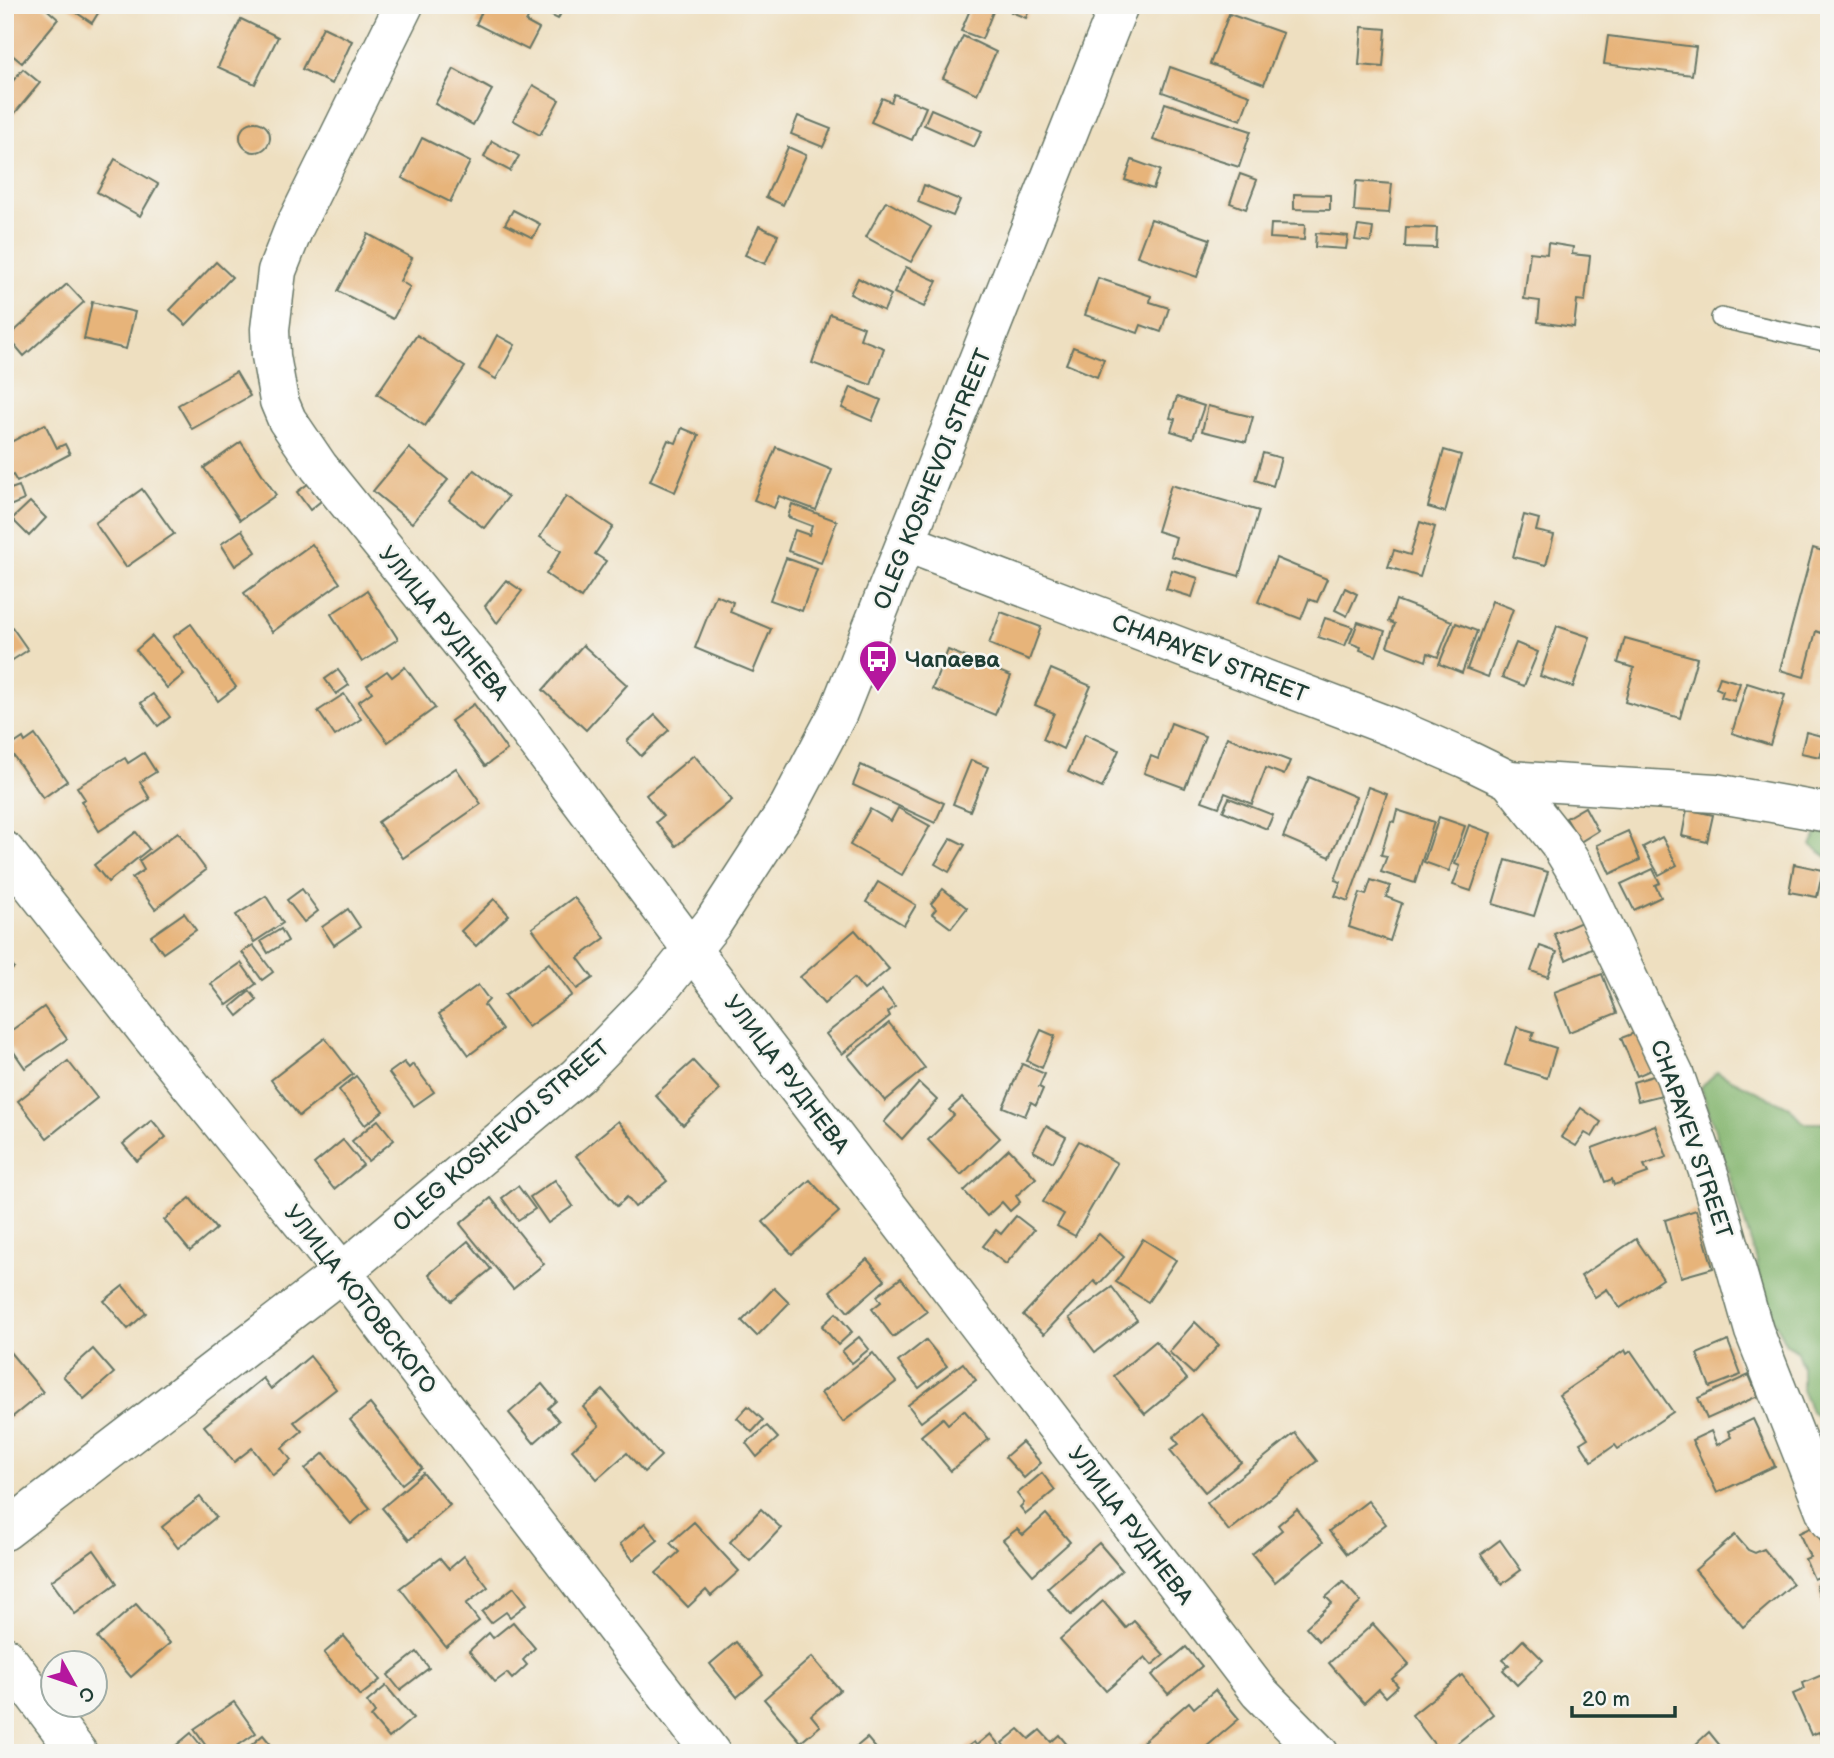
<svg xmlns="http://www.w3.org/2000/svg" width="1834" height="1758" font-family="'Balsamiq Sans',sans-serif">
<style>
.forest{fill:#85b66f;stroke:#527a52;stroke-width:2}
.building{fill:#e7b47a}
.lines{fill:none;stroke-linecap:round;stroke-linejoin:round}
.lane-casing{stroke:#677665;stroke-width:22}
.street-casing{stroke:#677665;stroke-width:41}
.secondary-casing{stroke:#677665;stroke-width:41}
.lane{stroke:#fff;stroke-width:19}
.street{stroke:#fff;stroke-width:38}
.secondary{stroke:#fff;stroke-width:38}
.labels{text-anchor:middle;stroke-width:5;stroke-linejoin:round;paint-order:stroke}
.street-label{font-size:23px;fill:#1f3d34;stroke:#f6f6f2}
.poi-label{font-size:23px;font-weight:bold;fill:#1f3d34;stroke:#f6f6f2;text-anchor:start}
</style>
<rect width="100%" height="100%" fill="#f6f6f2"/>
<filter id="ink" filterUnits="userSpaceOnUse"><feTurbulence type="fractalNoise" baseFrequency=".0143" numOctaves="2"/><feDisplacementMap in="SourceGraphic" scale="14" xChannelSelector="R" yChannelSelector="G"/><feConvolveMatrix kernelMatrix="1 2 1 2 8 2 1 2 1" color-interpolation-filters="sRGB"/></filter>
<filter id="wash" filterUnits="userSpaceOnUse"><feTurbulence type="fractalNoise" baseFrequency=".00686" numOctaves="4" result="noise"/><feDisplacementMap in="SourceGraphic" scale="28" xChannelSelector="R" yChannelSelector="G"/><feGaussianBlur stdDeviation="1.57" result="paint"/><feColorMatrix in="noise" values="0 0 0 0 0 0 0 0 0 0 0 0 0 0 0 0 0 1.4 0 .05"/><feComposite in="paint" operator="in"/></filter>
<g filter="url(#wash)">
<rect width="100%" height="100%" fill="#eedfc0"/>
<g class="forest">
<path d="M1829 831V858L1811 845 1817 834Z"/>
<path d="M1717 1072 1789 1107 1804 1123H1823L1829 1119V1429L1811 1411 1802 1390V1366L1797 1352 1786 1344 1762 1298 1757 1261 1701 1087Z"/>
</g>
<g id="blocks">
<g class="building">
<path d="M12 5H42L58 19 22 63 5 49V13Z"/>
<path d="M65 5H103L92 23Z"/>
<path d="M485 5H565L558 19 534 7 526 22 539 29 528 50 476 24Z"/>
<path d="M972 5H986L994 9 982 39 961 31Z"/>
<path d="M1014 5H1031L1026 18 1011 12Z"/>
<path d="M1229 14 1283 33 1264 84 1210 64Z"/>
<path d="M241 19 278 37 255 84 218 67Z"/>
<path d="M323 27 352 41 332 84 302 69Z"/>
<path d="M1362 27 1386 29 1383 67 1359 65Z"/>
<path d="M963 36 996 52 977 94 943 78Z"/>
<path d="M1608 36 1696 47 1692 75 1604 64Z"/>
<path d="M1170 67 1250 95 1241 120 1162 92Z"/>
<path d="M23 69 40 83 15 113 5 105V90Z"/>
<path d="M454 69 492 90 473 125 435 104Z"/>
<path d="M533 85 559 100 540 135 513 120Z"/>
<path d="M894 94 926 107 912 140 871 122 882 98 891 102Z"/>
<path d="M1165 103 1251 131 1239 167 1153 140Z"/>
<path d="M931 109 982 131 974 147 924 125Z"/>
<path d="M798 116 831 129 823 147 791 134Z"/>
<circle cx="255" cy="137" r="15"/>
<path d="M422 138 470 162 450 202 402 178Z"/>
<path d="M492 141 519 156 510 171 484 157Z"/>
<path d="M788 147 806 155 783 205 766 197Z"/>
<path d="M115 159 158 184 140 216 97 192Z"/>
<path d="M1132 160 1160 170 1153 189 1125 180Z"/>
<path d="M1240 174 1257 180 1246 209 1230 203Z"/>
<path d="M1356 181 1392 184 1389 213 1354 211Z"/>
<path d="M924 185 960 200 953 216 918 202Z"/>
<path d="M1294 194 1330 195V210L1294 209Z"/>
<path d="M886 201 931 227 911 262 866 237Z"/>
<path d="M513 210 540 224 533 238 505 224Z"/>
<path d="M1151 219 1210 239 1197 277 1137 256Z"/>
<path d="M1271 224 1305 225 1304 240 1270 238Z"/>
<path d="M759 226 778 235 765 264 745 255Z"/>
<path d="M1358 226 1373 228 1371 242 1355 240Z"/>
<path d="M1406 227 1437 228 1436 248 1405 247Z"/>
<path d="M1316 233 1348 236 1346 249 1315 247Z"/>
<path d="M368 234 412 258 400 281 410 287 393 319 338 291Z"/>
<path d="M1548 243 1573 247 1572 254 1590 256 1585 301 1577 300 1574 327 1538 322 1540 301 1524 299 1530 252 1547 254Z"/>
<path d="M216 262 232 277 186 325 170 310Z"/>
<path d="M906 267 937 281 924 307 894 293Z"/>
<path d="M858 278 891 295 884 311 850 294Z"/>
<path d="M1098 278 1151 296 1150 302 1169 308 1161 332 1141 325 1138 333 1085 315Z"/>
<path d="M67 284 84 302 24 356 8 337Z"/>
<path d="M92 302 135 312 126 349 84 339Z"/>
<path d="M830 314 864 327 860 339 884 348 871 385 812 363Z"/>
<path d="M417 335 465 367 425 426 377 394Z"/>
<path d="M497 335 515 345 496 379 479 369Z"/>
<path d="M1073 347 1104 359 1097 377 1066 364Z"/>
<path d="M236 372 250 396 192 429 178 405Z"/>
<path d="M851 387 881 400 872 421 842 408Z"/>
<path d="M1177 397 1204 406 1193 438 1171 431 1175 419 1170 418Z"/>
<path d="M1208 406 1253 417 1246 442 1202 431Z"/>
<path d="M45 424 57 448 65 444 70 454 17 482 13 475 5 478V445Z"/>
<path d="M682 428 699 435 675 492 650 481 668 440 676 443Z"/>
<path d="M241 442 276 495 240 520 204 468Z"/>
<path d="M776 447 832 470 816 510 779 496 774 508 754 500Z"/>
<path d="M409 448 448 480 412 523 373 491Z"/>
<path d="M1444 450 1461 455 1445 512 1428 507Z"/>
<path d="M1263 453 1281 458 1273 486 1255 480Z"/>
<path d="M474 470 508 497 484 528 449 501Z"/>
<path d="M308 484 321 501 310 510 297 492Z"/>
<path d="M1171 485 1259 511 1239 576 1171 556 1176 537 1157 531Z"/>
<path d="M19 486 24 500 5 508V491Z"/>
<path d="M142 489 174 534 126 567 95 523Z"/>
<path d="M566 496 613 527 595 554 606 561 581 598 546 574 561 551 540 537Z"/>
<path d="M30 502 46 518 29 536 12 519Z"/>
<path d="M792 504 837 521 821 563 788 551 795 530 809 535 812 526 788 517Z"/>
<path d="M1524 515 1539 519 1536 531 1554 535 1546 565 1513 557Z"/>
<path d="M1420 522 1435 527 1420 577 1388 567 1394 550 1410 555Z"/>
<path d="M242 530 256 552 235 566 221 544Z"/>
<path d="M312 544 340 583 272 632 244 593Z"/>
<path d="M1813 548 1829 553V592L1825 604 1829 606 1821 633 1816 631 1804 677 1780 670Z"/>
<path d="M786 558 817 569 802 611 770 600Z"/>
<path d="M1276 558 1327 579 1317 602 1309 599 1301 619 1258 602Z"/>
<path d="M1172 570 1198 578 1192 597 1166 589Z"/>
<path d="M506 580 522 591 497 623 485 606Z"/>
<path d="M1345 588 1357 594 1347 616 1335 610Z"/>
<path d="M367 591 398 639 362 662 331 614Z"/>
<path d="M716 595 733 602 730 612 771 629 753 672 695 648Z"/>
<path d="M1396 600 1452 621 1438 657 1428 653 1426 661 1387 646 1395 624 1389 621Z"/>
<path d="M1492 601 1513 609 1488 677 1467 669Z"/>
<path d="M1001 612 1041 627 1029 660 989 644Z"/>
<path d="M5 617 28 650 5 665Z"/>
<path d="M1325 618 1353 627 1345 646 1318 637Z"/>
<path d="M1358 622 1385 631 1376 656 1360 650 1361 647 1350 643Z"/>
<path d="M1456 623 1477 631 1462 673 1439 664Z"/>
<path d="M191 624 236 687 218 701 173 637Z"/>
<path d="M1557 626 1590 637 1573 687 1540 676Z"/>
<path d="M152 636 184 674 167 688 136 650Z"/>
<path d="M1625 638 1697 658 1680 718 1625 702 1634 668 1618 663Z"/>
<path d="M1516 643 1538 652 1524 686 1502 677Z"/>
<path d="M583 645 627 685 586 730 543 690Z"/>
<path d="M948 650 1011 676 995 715 932 689Z"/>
<path d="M405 667 435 708 388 742 358 702 372 692 367 685 387 671 392 677Z"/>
<path d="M1051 669 1091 686 1063 749 1043 739 1054 713 1035 705Z"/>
<path d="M338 670 349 685 336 694 325 679Z"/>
<path d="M1720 677 1740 683 1734 701 1721 697 1723 691 1716 688Z"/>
<path d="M1747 683 1785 695 1770 745 1732 733Z"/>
<path d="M153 694 170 717 158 726 141 703Z"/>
<path d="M344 694 361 719 335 736 318 711Z"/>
<path d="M474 704 507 750 485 766 451 721Z"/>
<path d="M655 715 669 730 641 756 627 741Z"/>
<path d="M1171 723 1205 736 1185 788 1144 773 1151 756 1158 759Z"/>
<path d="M1806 732 1825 737 1820 757 1801 753Z"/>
<path d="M1085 734 1119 750 1102 788 1068 772Z"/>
<path d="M35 735 67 781 43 798 8 748 23 738 25 742Z"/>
<path d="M1227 737 1290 761 1284 775 1266 768 1252 804 1225 793 1219 807 1202 801Z"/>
<path d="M144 753 156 772 140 782 150 799 99 831 81 801 85 799 77 787 125 758 128 763Z"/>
<path d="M694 755 732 800 676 846 656 822 663 816 646 795Z"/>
<path d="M971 760 988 767 970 811 953 804Z"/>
<path d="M861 765 944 803 935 823 853 785Z"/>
<path d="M456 768 481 804 403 858 378 822Z"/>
<path d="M1309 777 1356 797 1330 857 1283 837Z"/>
<path d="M1368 787 1387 794 1348 901 1335 896 1341 882 1335 880Z"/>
<path d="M1229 798 1273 815 1267 829 1223 811Z"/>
<path d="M1585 807 1598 831 1580 842 1566 818Z"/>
<path d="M898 808 930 826 902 875 850 845 870 809 891 821Z"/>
<path d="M1687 809 1713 815 1707 842 1682 836Z"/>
<path d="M1397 810 1434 822 1415 883 1381 872 1387 856 1381 855 1391 821 1394 822Z"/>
<path d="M1439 817 1465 826 1449 871 1424 862Z"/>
<path d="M1469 825 1491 833 1471 891 1453 885 1460 866 1455 864Z"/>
<path d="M1628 831 1640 860 1610 874 1597 845Z"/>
<path d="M136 832 149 849 108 882 94 865Z"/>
<path d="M178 832 206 870 155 909 132 878 144 870 139 861Z"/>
<path d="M1662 837 1677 865 1659 875 1643 847Z"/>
<path d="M951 838 965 845 949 872 935 864Z"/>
<path d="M1506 860 1548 872 1534 916 1493 904Z"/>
<path d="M1794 864 1823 870 1817 897 1789 892Z"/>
<path d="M1653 869 1660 883 1655 885 1661 897 1634 910 1621 884Z"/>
<path d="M1371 880 1390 886 1386 897 1402 903 1390 941 1349 927 1360 893 1366 895Z"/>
<path d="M878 882 916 905 904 925 866 902Z"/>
<path d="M302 889 318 911 304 922 287 900Z"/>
<path d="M943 889 967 908 951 928 932 914 936 909 931 904Z"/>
<path d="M266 896 283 923 254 942 236 915Z"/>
<path d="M574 897 605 938 578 958 593 978 577 989 532 928Z"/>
<path d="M494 899 509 915 476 946 461 931Z"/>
<path d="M348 909 360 927 334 945 322 927Z"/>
<path d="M184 913 196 930 163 953 151 936Z"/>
<path d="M1586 920 1598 945 1566 960 1554 934Z"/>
<path d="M281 929 288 941 268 953 261 941Z"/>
<path d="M855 930 889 969 864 990 854 978 824 1004 800 977Z"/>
<path d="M253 945 273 972 262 980 242 952Z"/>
<path d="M1540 946 1557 952 1548 977 1531 971Z"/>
<path d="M5 956 14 968 5 975Z"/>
<path d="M241 963 256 984 227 1005 211 984Z"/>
<path d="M549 963 572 995 528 1027 505 995Z"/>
<path d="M1602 974 1617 1013 1569 1032 1554 992Z"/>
<path d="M478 985 489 1000 484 1005 502 1030 469 1055 439 1014Z"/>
<path d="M882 990 895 1007 888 1012 890 1016 842 1054 826 1034Z"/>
<path d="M250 991 257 1000 238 1016 231 1007Z"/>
<path d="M44 1007 67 1039 25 1068 5 1039V1035Z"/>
<path d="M889 1023 925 1068 885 1101 848 1056Z"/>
<path d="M1517 1027 1534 1032 1531 1040 1556 1048 1547 1078 1505 1065Z"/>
<path d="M1041 1030 1055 1036 1042 1068 1027 1061Z"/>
<path d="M1637 1032 1653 1069 1637 1076 1621 1038Z"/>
<path d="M325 1038 353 1074 299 1116 271 1080Z"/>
<path d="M68 1061 97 1098 47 1138 18 1101Z"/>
<path d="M693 1061 720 1090 683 1125 655 1095Z"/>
<path d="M404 1062 409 1068 413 1064 434 1092 414 1106 389 1073Z"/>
<path d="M1022 1064 1045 1074 1039 1087 1043 1089 1036 1105 1031 1102 1025 1116 1003 1107Z"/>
<path d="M1660 1074 1666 1094 1638 1101 1633 1082Z"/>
<path d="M356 1076 383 1111 365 1125 339 1090Z"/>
<path d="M919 1083 937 1100 902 1139 884 1122Z"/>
<path d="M962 1098 1000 1138 961 1175 928 1140 954 1115 949 1110Z"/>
<path d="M1581 1108 1601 1122 1592 1137 1585 1133 1576 1146 1561 1137Z"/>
<path d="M152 1120 166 1137 137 1161 123 1144Z"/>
<path d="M378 1120 394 1140 368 1161 352 1141Z"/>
<path d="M618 1121 667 1181 635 1207 627 1197 617 1206 576 1156Z"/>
<path d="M1655 1125 1667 1157 1644 1165 1648 1173 1614 1185 1612 1179 1605 1182 1592 1148Z"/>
<path d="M1046 1126 1066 1137 1053 1162 1033 1151Z"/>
<path d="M343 1140 363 1165 334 1189 314 1164Z"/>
<path d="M1079 1141 1117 1163 1075 1236 1057 1226 1064 1214 1043 1202Z"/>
<path d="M1009 1149 1036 1178 1016 1196 1020 1202 1010 1211 1002 1202 987 1216 964 1191Z"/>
<path d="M555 1180 573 1206 548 1223 530 1197Z"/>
<path d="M810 1180 839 1212 792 1254 763 1222Z"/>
<path d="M518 1186 535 1209 518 1220 502 1198Z"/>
<path d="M190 1198 216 1229 190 1251 164 1220Z"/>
<path d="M491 1198 544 1264 513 1289 460 1224Z"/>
<path d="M1696 1210 1713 1268 1681 1277 1665 1220Z"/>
<path d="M1016 1216 1034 1230 1006 1264 983 1246 996 1230 1001 1234Z"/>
<path d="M1099 1234 1124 1257 1098 1285 1094 1281 1044 1334 1023 1315Z"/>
<path d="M1143 1239 1176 1260 1148 1302 1116 1282Z"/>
<path d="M1636 1239 1663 1279 1620 1308 1607 1289 1595 1297 1581 1276Z"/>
<path d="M468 1241 491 1269 452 1301 429 1274Z"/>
<path d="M867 1259 885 1280 848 1312 830 1291Z"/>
<path d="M901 1278 927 1312 893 1337 872 1309 881 1302 877 1296Z"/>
<path d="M123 1286 146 1313 128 1329 104 1301Z"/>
<path d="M1112 1287 1137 1320 1095 1352 1069 1318Z"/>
<path d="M774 1288 789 1303 757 1336 742 1321Z"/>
<path d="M836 1313 852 1332 838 1345 822 1326Z"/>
<path d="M1195 1322 1219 1345 1193 1374 1169 1352Z"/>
<path d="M859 1337 869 1349 852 1363 842 1351Z"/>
<path d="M926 1340 947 1366 919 1388 898 1362Z"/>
<path d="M1156 1341 1187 1379 1145 1414 1114 1376Z"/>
<path d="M1728 1341 1741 1375 1710 1387 1697 1354Z"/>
<path d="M93 1349 114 1373 84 1399 63 1376Z"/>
<path d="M1625 1350 1627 1354 1631 1351 1673 1412 1618 1449 1615 1445 1592 1461 1580 1443 1588 1438 1559 1395Z"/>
<path d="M9 1351 43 1392 5 1423V1354Z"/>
<path d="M873 1353 896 1382 843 1422 821 1393Z"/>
<path d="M310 1356 336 1389 294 1422 302 1431 282 1448 291 1460 273 1475 252 1448 234 1462 204 1426 263 1378 271 1389Z"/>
<path d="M963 1363 976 1380 921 1422 908 1405Z"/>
<path d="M1749 1375 1758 1396 1707 1419 1698 1398Z"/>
<path d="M542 1384 556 1401 548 1408 559 1421 534 1443 509 1413Z"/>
<path d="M603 1390 661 1456 644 1472 627 1453 597 1479 572 1450 599 1426 583 1407Z"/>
<path d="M370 1404 422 1468 402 1484 350 1420Z"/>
<path d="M748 1406 763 1420 752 1432 737 1418Z"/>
<path d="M964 1410 989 1439 951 1471 921 1436 943 1418 948 1424Z"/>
<path d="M1201 1414 1241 1462 1205 1492 1170 1450 1179 1444 1173 1437Z"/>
<path d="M1753 1419 1775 1466 1717 1493 1692 1440 1711 1431 1717 1445 1731 1437 1728 1431Z"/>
<path d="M767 1426 778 1438 757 1457 746 1443Z"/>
<path d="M1295 1433 1317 1461 1229 1531 1207 1503Z"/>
<path d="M1022 1442 1041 1463 1024 1478 1005 1457Z"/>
<path d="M324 1453 370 1508 351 1524 305 1469Z"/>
<path d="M423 1473 450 1505 409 1540 382 1508Z"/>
<path d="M1042 1473 1055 1490 1026 1514 1020 1507 1024 1503 1017 1494Z"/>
<path d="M200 1497 216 1517 178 1548 162 1527Z"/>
<path d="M1368 1501 1386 1524 1347 1554 1329 1531Z"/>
<path d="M761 1509 781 1528 750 1561 730 1542Z"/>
<path d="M1297 1509 1323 1542 1275 1582 1252 1554 1282 1530 1278 1525Z"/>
<path d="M1046 1514 1070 1542 1033 1575 1003 1540 1017 1529 1023 1535Z"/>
<path d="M694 1522 739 1571 711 1596 706 1590 688 1607 656 1573 679 1552 670 1543Z"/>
<path d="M645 1523 658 1540 633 1560 620 1544Z"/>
<path d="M1814 1526 1828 1557 1824 1559 1829 1569V1573L1814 1579 1805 1559 1810 1557 1799 1533Z"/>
<path d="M1735 1535 1748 1550 1755 1553 1764 1549 1793 1584 1743 1627 1695 1570Z"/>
<path d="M1500 1540 1521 1570 1502 1584 1481 1554Z"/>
<path d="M1099 1543 1122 1570 1071 1615 1047 1588Z"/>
<path d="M94 1550 117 1583 75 1614 51 1581Z"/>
<path d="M464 1556 488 1587 466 1604 479 1621 446 1647 400 1588 440 1558 449 1569Z"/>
<path d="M1829 1581V1612L1825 1613 1816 1585Z"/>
<path d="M1343 1582 1361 1602 1319 1641 1306 1627 1332 1603 1326 1597Z"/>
<path d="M514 1587 527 1604 510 1617 506 1612 491 1623 482 1612Z"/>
<path d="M1103 1601 1126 1628 1134 1621 1164 1655 1152 1665 1145 1657 1106 1691 1060 1639Z"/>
<path d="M136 1604 170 1643 131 1677 97 1638Z"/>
<path d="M513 1622 535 1648 523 1660 527 1665 512 1679 507 1673 495 1682 469 1651 489 1633 493 1638Z"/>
<path d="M1373 1624 1409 1664 1392 1679 1398 1686 1386 1697 1379 1689 1364 1703 1329 1663Z"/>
<path d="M344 1636 380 1680 360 1696 324 1653Z"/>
<path d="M1523 1640 1543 1660 1517 1685 1503 1670 1509 1665 1503 1660Z"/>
<path d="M736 1642 763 1675 737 1697 710 1664Z"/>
<path d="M1186 1647 1202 1666 1168 1694 1152 1675Z"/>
<path d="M417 1652 429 1668 400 1690 388 1675Z"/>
<path d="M812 1657 840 1690 811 1715 820 1726 801 1742 764 1699Z"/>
<path d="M1829 1672V1749L1827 1750 1819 1732 1811 1735 1793 1694 1805 1689 1803 1683Z"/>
<path d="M1462 1675 1493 1714 1445 1753H1441L1412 1715Z"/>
<path d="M386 1686 413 1718 389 1738 371 1717 375 1713 367 1702Z"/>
<path d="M1215 1690 1239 1719 1199 1753H1143L1138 1746 1189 1702 1194 1708Z"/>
<path d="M234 1702 256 1733 227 1753H211L194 1729Z"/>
<path d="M1019 1729 1029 1739 1040 1730 1051 1742 1059 1735 1074 1753H1010L1002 1743Z"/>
<path d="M1709 1732 1726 1753H1703L1696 1744Z"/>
<path d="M191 1733 207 1753H167Z"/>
<path d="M990 1734 1006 1753H985L978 1744Z"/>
<path d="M263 1735 278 1753H242Z"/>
<path d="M867 1738 880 1753H849Z"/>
<path d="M974 1742 982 1753H959Z"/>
</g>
</g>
</g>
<g filter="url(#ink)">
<use href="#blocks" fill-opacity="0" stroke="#677665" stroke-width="2"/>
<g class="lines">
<defs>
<path id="lane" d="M1721 318 1829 342"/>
<g id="street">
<path d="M404 5 294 228 277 271 270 329 271 356 279 401 287 420 319 467 483 670 692 950 1259 1692 1319 1753"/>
<path d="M907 543 1394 728 1466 759 1509 780 1559 843 1581 879 1675 1076 1710 1177 1754 1331 1829 1521"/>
<path d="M1509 780 1715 793 1829 813"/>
<path d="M5 851 150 1035 342 1272 711 1753"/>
<path d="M5 1656 78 1753"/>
</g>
<path id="secondary" d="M5 1531 342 1272 577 1076 652 999 713 923 789 806 838 713 1119 5"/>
</defs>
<use href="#lane" class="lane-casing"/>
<use href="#street" class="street-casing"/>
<use href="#secondary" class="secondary-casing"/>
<use href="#lane" class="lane"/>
<use href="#street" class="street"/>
<use href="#secondary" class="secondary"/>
</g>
</g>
<defs>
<symbol id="bus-pin" viewBox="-11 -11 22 30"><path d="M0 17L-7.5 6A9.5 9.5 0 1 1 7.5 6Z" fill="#b5179e" stroke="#f6f6f2"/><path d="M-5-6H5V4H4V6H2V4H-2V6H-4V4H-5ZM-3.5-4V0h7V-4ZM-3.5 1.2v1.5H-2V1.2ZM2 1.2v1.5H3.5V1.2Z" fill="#fff"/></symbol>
</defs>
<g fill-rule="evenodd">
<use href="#bus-pin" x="856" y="637" width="44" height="60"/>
</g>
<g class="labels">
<g class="street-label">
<text transform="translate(932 479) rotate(-68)" y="8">OLEG KOSHEVOI STREET</text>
<text transform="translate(444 623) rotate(51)" y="8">УЛИЦА РУДНЕВА</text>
<text transform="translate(1210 658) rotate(21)" y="8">CHAPAYEV STREET</text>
<text transform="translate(787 1074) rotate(53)" y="8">УЛИЦА РУДНЕВА</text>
<text transform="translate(501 1135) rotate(-41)" y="8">OLEG KOSHEVOI STREET</text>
<text transform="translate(1692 1139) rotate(71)" y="8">CHAPAYEV STREET</text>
<text transform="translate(361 1299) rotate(52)" y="8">УЛИЦА КОТОВСКОГО</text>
<text transform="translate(1131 1525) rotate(53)" y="8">УЛИЦА РУДНЕВА</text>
</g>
<g class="poi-label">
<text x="905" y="667">Чапаева</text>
</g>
</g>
<rect width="1834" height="1758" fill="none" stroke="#f6f6f2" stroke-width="28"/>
<g transform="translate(74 1684) rotate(130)"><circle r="33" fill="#f6f6f2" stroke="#a0aca6" stroke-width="2"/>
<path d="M0-5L12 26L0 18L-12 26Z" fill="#b5179e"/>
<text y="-10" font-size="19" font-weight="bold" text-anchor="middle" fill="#1f3d34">С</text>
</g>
<path d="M1572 1706v10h103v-10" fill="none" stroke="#1f3d34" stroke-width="3.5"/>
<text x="1582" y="1706" font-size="21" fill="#1f3d34" stroke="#f6f6f2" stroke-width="5" paint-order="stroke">20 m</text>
</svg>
